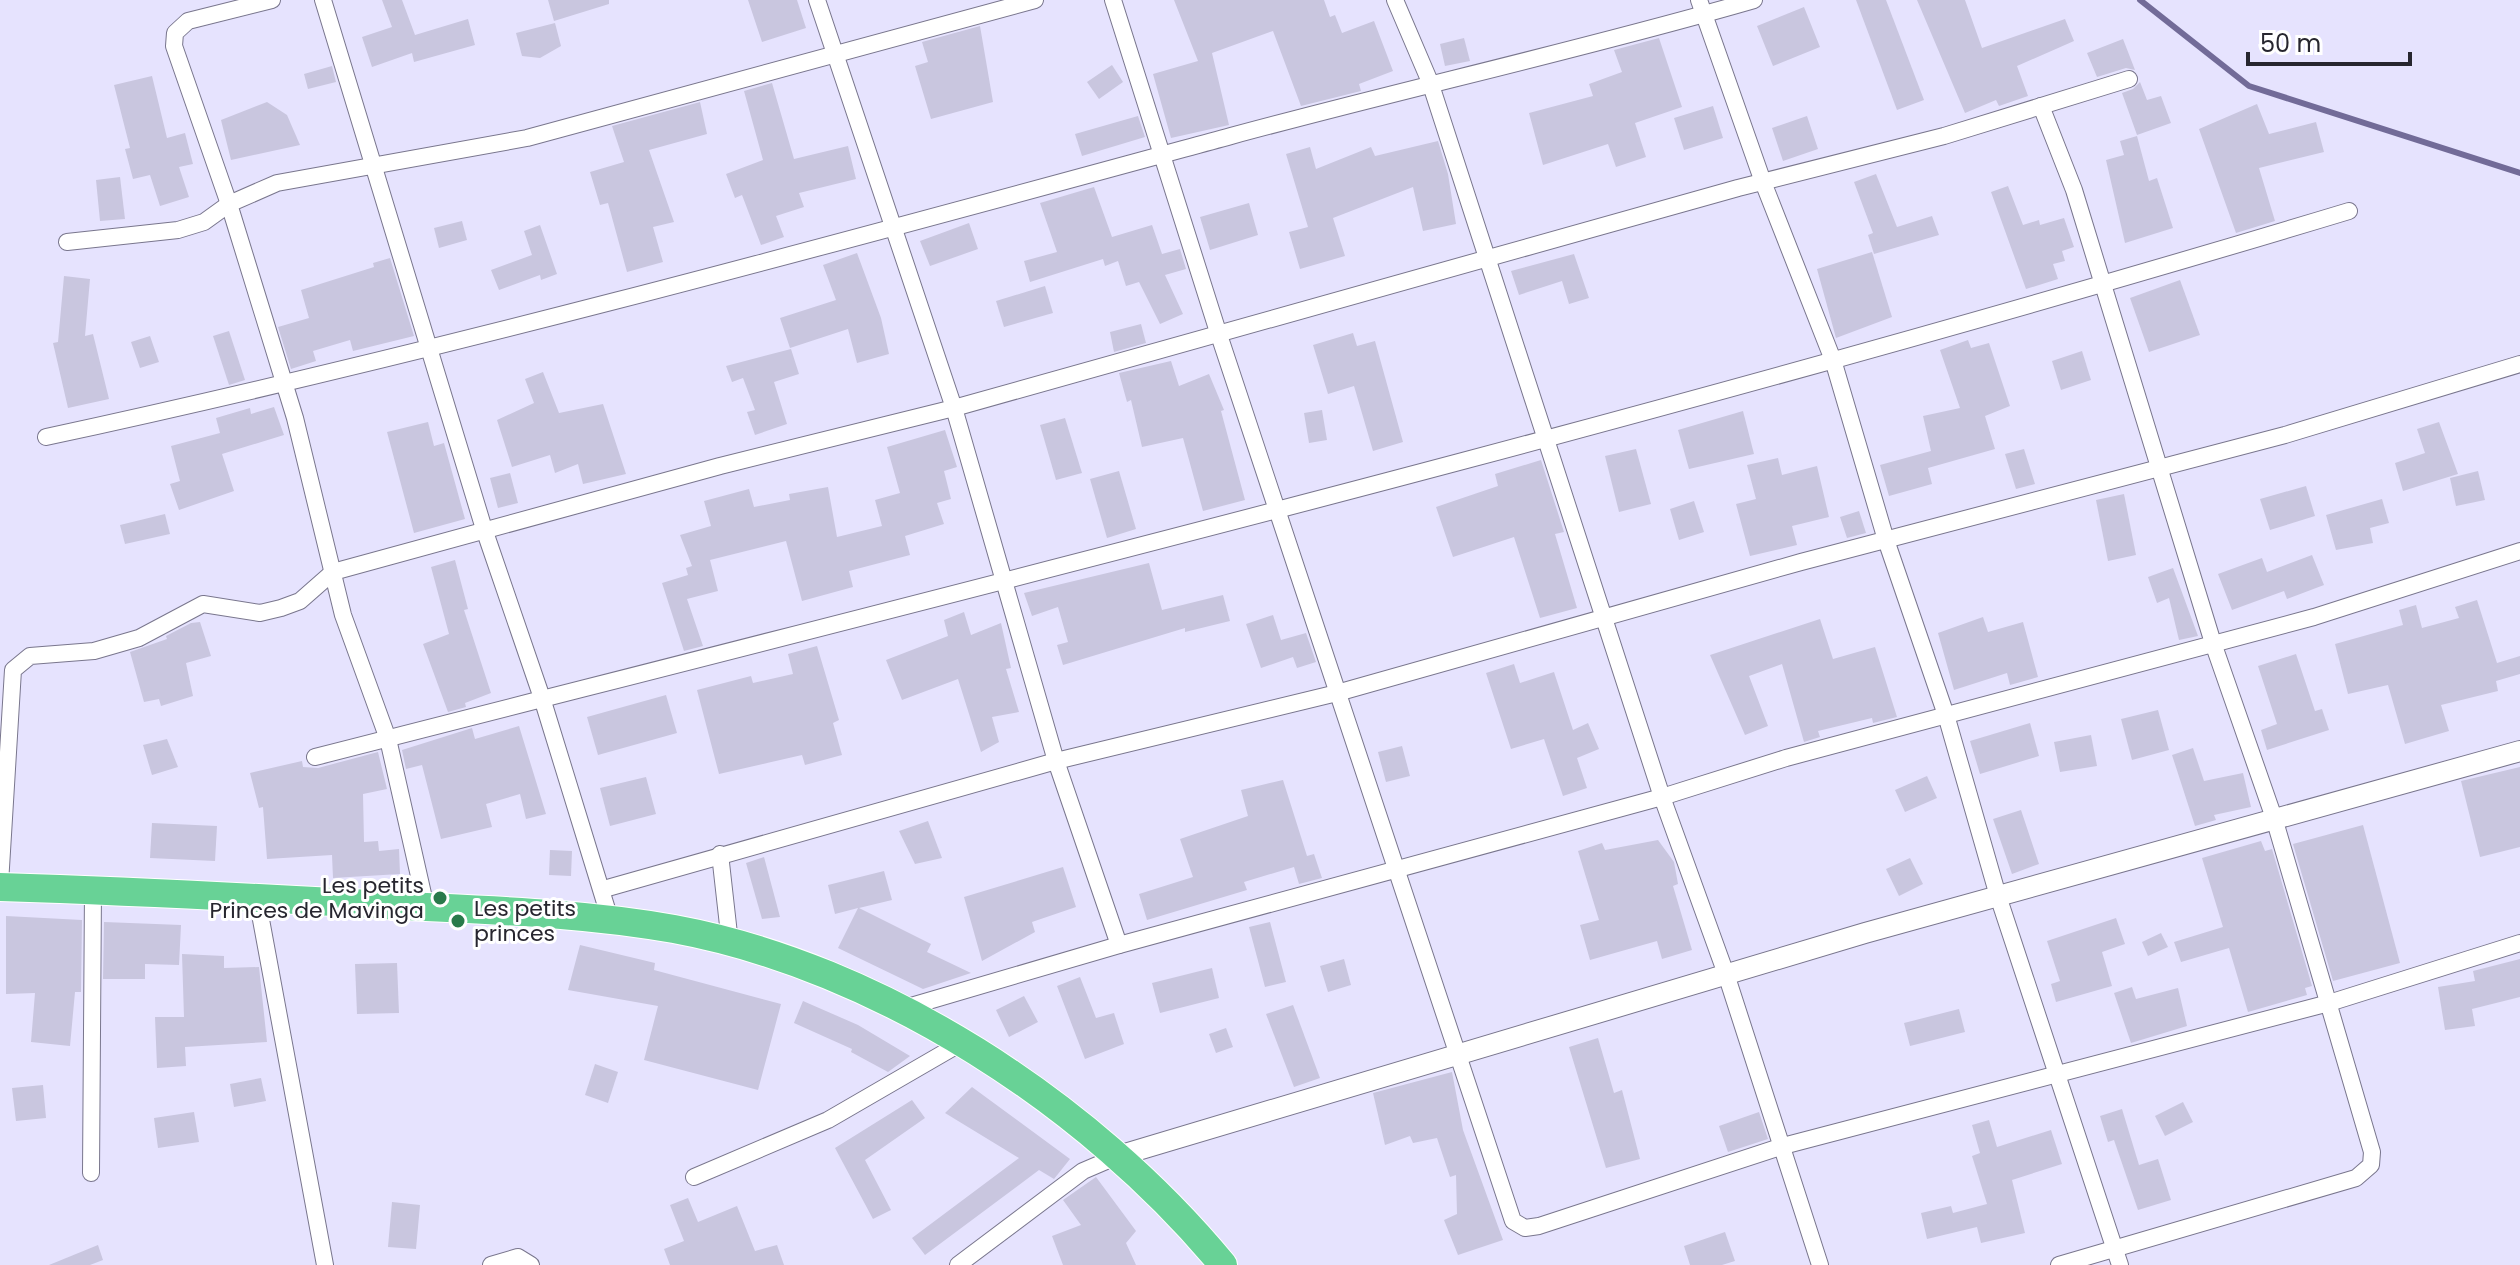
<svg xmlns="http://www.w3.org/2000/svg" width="2520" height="1265" font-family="Poppins,sans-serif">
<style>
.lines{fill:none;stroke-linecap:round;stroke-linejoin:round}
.stream{stroke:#726b98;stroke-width:6}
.building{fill:#c9c6df}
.minor-casing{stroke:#79768d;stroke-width:18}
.tertiary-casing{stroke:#79768d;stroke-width:22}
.trunk-casing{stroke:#fff;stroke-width:30}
.minor{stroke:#fff;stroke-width:16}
.tertiary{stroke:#fff;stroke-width:20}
.trunk{stroke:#68d296;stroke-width:28}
.poi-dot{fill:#297a4b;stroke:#fff;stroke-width:3}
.labels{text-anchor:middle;stroke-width:6;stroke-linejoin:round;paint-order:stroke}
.poi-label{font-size:22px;fill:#27262f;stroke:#fff;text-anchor:end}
</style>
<rect width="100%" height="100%" fill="#e6e3fe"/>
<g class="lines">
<path class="stream" d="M2140 0 2249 86 2520 173"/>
</g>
<g class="building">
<path d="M382 0H402L415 35 468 19 475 45 414 62 412 53 372 67 362 37 392 27Z"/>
<path d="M548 0H609V4L554 21Z"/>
<path d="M748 0H797L806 28 762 42Z"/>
<path d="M1174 0H1324L1330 17 1335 15 1342 33 1374 21 1393 71 1359 84 1361 91 1301 106 1273 31 1212 53 1229 125 1171 138 1153 74 1198 61Z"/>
<path d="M1856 0H1886L1924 100 1897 110Z"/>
<path d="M1917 0H1965L1982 48 2065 19 2074 41 2017 66 2028 96 1999 106 1996 100 1965 113Z"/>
<path d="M1804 7 1820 47 1773 66 1757 26Z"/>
<path d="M555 23 561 46 540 58 522 56 516 33Z"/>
<path d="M980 26 993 102 931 119 915 66 928 62 922 42Z"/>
<path d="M1464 38 1470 61 1445 66 1440 44Z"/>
<path d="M1659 38 1682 107 1635 123 1646 157 1616 167 1608 144 1543 165 1529 113 1593 96 1589 84 1622 72 1614 50Z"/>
<path d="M2123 39 2135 70 2126 68 2097 77 2087 53Z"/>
<path d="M1112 65 1123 82 1099 99 1087 82Z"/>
<path d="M332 66 336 82 308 89 304 74Z"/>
<path d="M152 76 167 138 185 133 193 164 179 167 189 197 160 206 150 175 133 179 125 149 130 148 114 85Z"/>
<path d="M2140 82 2147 100 2161 96 2171 123 2137 135 2122 93 2133 89Z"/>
<path d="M772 83 794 159 848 146 856 179 799 193 804 207 776 216 784 237 761 245 742 195 735 198 726 174 763 160 744 91Z"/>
<path d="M267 102 287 115 300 145 231 160 221 120Z"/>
<path d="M700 102 707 134 649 150 674 222 653 227 663 262 627 272 608 203 600 205 590 172 624 162 612 126Z"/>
<path d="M2257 104 2269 134 2316 122 2324 152 2259 168 2275 221 2236 233 2199 129Z"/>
<path d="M1713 106 1723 138 1684 150 1674 118Z"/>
<path d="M1138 116 1145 137 1082 156 1075 134Z"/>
<path d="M1807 116 1818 149 1783 161 1772 128Z"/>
<path d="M2137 136 2149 181 2157 178 2173 228 2125 243 2106 160 2124 155 2120 141Z"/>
<path d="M1438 141 1448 174 1456 224 1423 231 1413 187 1333 218 1345 256 1300 269 1289 232 1308 227 1286 154 1310 147 1316 169 1371 147 1375 156Z"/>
<path d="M1876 174 1897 227 1932 216 1939 235 1874 254 1868 235 1873 233 1854 182Z"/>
<path d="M120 177 125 219 100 221 96 180Z"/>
<path d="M2008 186 2023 225 2039 220 2040 225 2064 218 2074 247 2062 251 2065 261 2053 264 2058 279 2026 289 1991 192Z"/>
<path d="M1094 187 1112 237 1152 225 1162 254 1180 249 1186 269 1165 275 1183 314 1160 324 1139 282 1126 286 1118 261 1105 266 1103 259 1030 282 1024 261 1057 252 1040 203Z"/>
<path d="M1249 203 1258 235 1210 250 1200 217Z"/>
<path d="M462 221 467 240 439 248 434 228Z"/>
<path d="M969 223 978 249 930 266 920 241Z"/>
<path d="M540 225 557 274 541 280 540 275 499 290 491 270 532 255 524 231Z"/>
<path d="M1872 252 1892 317 1836 338 1817 269Z"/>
<path d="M857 253 881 318 889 354 857 363 848 329 790 348 780 318 836 300 823 265Z"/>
<path d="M1574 254 1589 298 1569 304 1562 281 1519 295 1511 271Z"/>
<path d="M390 258 414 336 353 351 350 340 313 351 316 361 291 369 278 327 309 318 301 290 374 267 373 263Z"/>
<path d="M64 276 90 279 85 336 93 334 109 399 68 408 53 343 58 342Z"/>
<path d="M2180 280 2200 335 2149 352 2130 298Z"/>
<path d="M1045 286 1053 313 1004 327 996 301Z"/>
<path d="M1141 324 1146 343 1114 352 1110 332Z"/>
<path d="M229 331 245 380 229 385 213 336Z"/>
<path d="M1353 333 1357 346 1375 341 1403 442 1373 451 1354 386 1328 394 1313 345Z"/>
<path d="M150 336 159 362 140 368 131 342Z"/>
<path d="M1968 340 1971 348 1989 343 2010 406 1985 416 1995 449 1928 468 1932 484 1889 496 1880 465 1931 451 1923 416 1960 408 1940 350Z"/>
<path d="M791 349 799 374 774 382 787 424 755 435 747 412 755 410 743 378 732 382 726 366Z"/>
<path d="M2082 351 2091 380 2061 390 2052 361Z"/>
<path d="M1171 361 1179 386 1209 374 1224 410 1221 411 1245 500 1203 511 1183 438 1142 447 1131 400 1127 402 1119 373Z"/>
<path d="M543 372 559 413 603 404 626 474 583 484 578 464 555 473 550 455 512 467 497 420 534 403 525 379Z"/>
<path d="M274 407 284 435 222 454 234 491 179 510 170 484 180 481 171 446 220 433 216 418 250 408 251 414Z"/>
<path d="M1322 410 1327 440 1309 443 1304 413Z"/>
<path d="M1743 411 1754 454 1689 469 1678 430Z"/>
<path d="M1065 418 1082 473 1056 480 1040 425Z"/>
<path d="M428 422 434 446 444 443 465 519 414 533 387 432Z"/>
<path d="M2439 422 2458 474 2403 491 2395 463 2425 453 2417 429Z"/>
<path d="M945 430 957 467 944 471 951 499 937 503 944 524 905 536 910 555 849 571 853 587 802 601 786 541 710 560 718 591 687 599 703 646 684 651 662 583 688 575 686 568 692 566 680 535 711 526 704 501 749 489 754 507 790 500 789 494 828 487 837 537 882 526 875 500 900 493 887 447Z"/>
<path d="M1636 449 1651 504 1619 512 1605 456Z"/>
<path d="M2024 449 2035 484 2016 489 2005 454Z"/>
<path d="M1778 458 1782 475 1817 466 1829 517 1792 526 1797 545 1750 556 1736 504 1756 499 1747 465Z"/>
<path d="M1541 460 1564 532 1555 534 1577 608 1540 618 1514 537 1453 557 1436 507 1498 486 1495 474Z"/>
<path d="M1119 471 1136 529 1107 538 1090 479Z"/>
<path d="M2478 471 2485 500 2456 506 2450 478Z"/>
<path d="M510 473 518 503 498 508 490 478Z"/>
<path d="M2306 486 2315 516 2270 530 2260 499Z"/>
<path d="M2124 494 2136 555 2108 561 2096 500Z"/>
<path d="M2382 499 2389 523 2370 528 2373 543 2336 550 2326 515Z"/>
<path d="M1694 501 1704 532 1679 540 1670 509Z"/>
<path d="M1859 511 1866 533 1847 538 1840 517Z"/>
<path d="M165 514 170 534 125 544 120 525Z"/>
<path d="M2312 555 2324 585 2287 599 2284 591 2232 610 2218 574 2262 558 2267 572Z"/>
<path d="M455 560 468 609 464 610 491 693 465 703 466 707 448 712 423 644 449 634 431 567Z"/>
<path d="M1149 563 1162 610 1223 595 1230 621 1185 632V628L1063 665 1057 645 1068 642 1058 607 1032 616 1024 593Z"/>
<path d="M2173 568 2198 636 2179 640 2169 598 2157 603 2148 577Z"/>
<path d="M2477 600 2497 663 2520 656V674L2496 681 2498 691 2441 705 2449 731 2405 744 2388 685 2348 694 2335 644 2403 625 2399 610 2416 605 2422 628 2459 618 2455 607Z"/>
<path d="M964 612 971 635 1001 623 1011 668 1006 669 1019 712 992 717 999 742 981 752 958 679 902 700 886 660 948 636 944 620Z"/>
<path d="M1273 615 1281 640 1306 633 1316 662 1297 668 1293 657 1261 668 1246 624Z"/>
<path d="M1983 617 1988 632 2023 622 2038 677 2010 685 2007 673 1954 690 1938 633Z"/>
<path d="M1820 619 1833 659 1875 647 1897 717 1873 723 1872 718 1818 731 1820 737 1804 742 1782 664 1749 676 1768 726 1745 735 1710 655Z"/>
<path d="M200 622 211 656 186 663 193 696 161 706 159 699 144 702 130 652 167 639 166 636 191 623Z"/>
<path d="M817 646 839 720 833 723 842 755 805 765 802 755 719 774 697 690 751 676 753 683 793 674 788 654Z"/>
<path d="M2296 654 2315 711 2322 709 2329 730 2267 750 2261 730 2277 724 2258 666Z"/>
<path d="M1514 664 1520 683 1554 672 1573 730 1588 723 1599 749 1577 758 1587 788 1563 796 1544 739 1511 749 1486 673Z"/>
<path d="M666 695 677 733 598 755 587 717Z"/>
<path d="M2158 710 2169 750 2132 760 2121 719Z"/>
<path d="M2030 723 2039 756 1980 774 1970 741Z"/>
<path d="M519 726 546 814 526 819 520 794 486 804 492 827 441 839 422 765 406 769 402 750 472 728 475 739Z"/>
<path d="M2091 735 2097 766 2060 772 2054 742Z"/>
<path d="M167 739 178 767 152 775 143 745Z"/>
<path d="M1402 746 1410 776 1386 782 1378 752Z"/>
<path d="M2193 748 2204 781 2243 773 2251 807 2214 815 2216 820 2195 826 2172 755Z"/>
<path d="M378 752 387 789 363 794 364 842 378 841 379 851 399 849 400 874 333 878 332 855 267 859 263 807 259 808 250 773 302 761 303 767 318 768Z"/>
<path d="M2520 767V847L2480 857 2461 781Z"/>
<path d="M1927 776 1937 798 1905 812 1895 790Z"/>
<path d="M646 777 656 814 610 826 600 788Z"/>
<path d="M1283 780 1307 856 1314 854 1322 878 1299 884 1294 867 1244 882 1247 890 1147 920 1139 894 1193 877 1180 839 1248 816 1241 790Z"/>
<path d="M2021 810 2039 864 2012 874 1993 819Z"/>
<path d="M928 821 942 858 915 864 899 831Z"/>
<path d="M152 823 217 826 215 861 150 858Z"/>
<path d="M2363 825 2400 963 2333 981 2293 844Z"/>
<path d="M1658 840 1674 862 1678 884 1673 886 1692 950 1662 959 1657 941 1590 960 1580 925 1599 920 1578 851 1602 843 1605 850Z"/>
<path d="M2261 841 2265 851 2272 849 2312 986 2305 988 2307 995 2248 1012 2229 948 2181 962 2174 942 2223 927 2202 858Z"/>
<path d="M550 850 572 851 571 876 549 875Z"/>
<path d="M764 857 780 917 762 919 746 863Z"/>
<path d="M1910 858 1923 884 1899 896 1886 869Z"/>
<path d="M1063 867 1076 907 1032 922 1035 932 982 961 964 897Z"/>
<path d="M884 871 892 900 859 908 931 944 927 952 971 973 923 989 838 948 858 908 835 914 828 885Z"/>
<path d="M6 916 82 920 81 992H75L70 1046 31 1042 35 993 6 994Z"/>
<path d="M2116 918 2125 944 2102 952 2112 986 2056 1002 2051 984 2060 981 2047 941Z"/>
<path d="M104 922 181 925 179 965 145 964V979H103Z"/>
<path d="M1270 922 1286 982 1265 987 1249 927Z"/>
<path d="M2161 933 2168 947 2148 956 2142 942Z"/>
<path d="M580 945 655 963 654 970 781 1004 758 1090 644 1060 658 1006 568 990Z"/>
<path d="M182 954 224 956V968L259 967 267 1042 185 1047 186 1066 157 1068 155 1017H184Z"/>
<path d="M1344 959 1351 985 1328 992 1320 966Z"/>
<path d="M2520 959V997L2472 1009 2475 1026 2445 1030 2438 987 2475 981 2473 971Z"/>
<path d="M397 963 399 1013 357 1014 355 964Z"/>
<path d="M1212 968 1219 998 1160 1013 1152 983Z"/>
<path d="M1080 977 1096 1018 1114 1013 1124 1044 1085 1059 1057 986Z"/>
<path d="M2132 987 2136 999 2178 988 2187 1026 2131 1043 2114 993Z"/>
<path d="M1024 996 1038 1022 1009 1037 996 1010Z"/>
<path d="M803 1001 858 1025 910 1056 888 1072 851 1052 852 1049 794 1023Z"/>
<path d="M1293 1005 1320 1078 1294 1087 1266 1014Z"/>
<path d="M1959 1009 1965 1032 1910 1046 1904 1023Z"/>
<path d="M1226 1028 1233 1047 1216 1053 1209 1034Z"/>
<path d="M1598 1038 1614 1093 1622 1090 1640 1159 1606 1168 1569 1047Z"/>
<path d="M595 1064 618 1072 608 1103 585 1095Z"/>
<path d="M1452 1072 1463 1130 1503 1240 1458 1255 1444 1220 1457 1214 1456 1175 1450 1177 1437 1138 1413 1143 1410 1136 1385 1145 1373 1093Z"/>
<path d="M261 1078 266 1101 234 1107 230 1084Z"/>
<path d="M43 1085 46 1118 16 1121 12 1088Z"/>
<path d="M972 1087 1070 1159 1054 1179 1039 1170 925 1255 912 1238 1019 1158 945 1113Z"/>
<path d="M912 1100 925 1118 865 1160 891 1210 873 1219 835 1148Z"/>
<path d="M2183 1102 2193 1122 2165 1136 2155 1116Z"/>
<path d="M2122 1109 2139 1165 2158 1159 2171 1200 2138 1210 2114 1140 2108 1142 2100 1116Z"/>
<path d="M194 1112 199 1142 158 1148 154 1118Z"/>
<path d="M1759 1112 1768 1139 1728 1152 1719 1126Z"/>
<path d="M1989 1120 1997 1147 2051 1130 2062 1164 2012 1180 2025 1233 1981 1243 1977 1227 1927 1239 1921 1213 1951 1206 1953 1213 1987 1204 1972 1156 1980 1153 1972 1125Z"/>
<path d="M1096 1177 1136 1231 1126 1243 1136 1265H1063L1052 1236 1081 1225 1063 1200Z"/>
<path d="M688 1198 698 1222 737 1206 755 1251 777 1245 784 1265H670L664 1249 684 1241 670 1205Z"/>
<path d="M392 1202 420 1205 416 1249 388 1247Z"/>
<path d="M1725 1232 1735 1261 1722 1265H1690L1684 1246Z"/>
<path d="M98 1245 103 1260 90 1265H49Z"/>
</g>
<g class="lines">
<defs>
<g id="minor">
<path d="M272 0 188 21 175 33 174 46 229 204 295 418 343 615 388 739 426 907"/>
<path d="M323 0 484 529 542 698 610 919"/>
<path d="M817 0 954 408 1056 761 1119 945"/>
<path d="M1113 0 1218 332 1513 1221 1525 1228 1539 1226 1783 1146 2329 1003 2520 943"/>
<path d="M1395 0 1430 82 1662 797 1726 974 1820 1265"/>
<path d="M1699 0 1763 182 1833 360 1886 540 1946 715 1998 896 2120 1265"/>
<path d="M2041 106 2074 190 2213 643 2274 818 2372 1152 2371 1165 2356 1178 2059 1265"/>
<path d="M67 242 178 230 204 222 229 204 277 183 527 138 1035 0"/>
<path d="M46 437C445 351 838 243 1231 136 1404 89 1581 50 1754 0"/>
<path d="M315 757C995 583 1677 414 2349 211"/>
<path d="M720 854 730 943"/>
<path d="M0 884 13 670 30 656 94 651 139 638 203 604 260 613 281 608 300 601 333 572 720 466 954 408 1738 188 1944 136 2129 79"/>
<path d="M604 889 1056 761 1337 693 1801 562 2285 435 2520 364"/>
<path d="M257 898 325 1265"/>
<path d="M901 1009 1119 945 1662 797 1786 758 2314 617 2520 551"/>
<path d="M91 1173 93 890"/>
<path d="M694 1177 828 1120 961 1043"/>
<path d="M491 1265 518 1257 531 1265"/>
<path d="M958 1265 1083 1171 1118 1156"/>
</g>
<path id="tertiary" d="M1118 1156 1865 933 2520 751"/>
<path id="trunk" d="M0 887C123 891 245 897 368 904 470 910 572 911 674 929 880 967 1091 1105 1223 1265"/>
</defs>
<use href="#minor" class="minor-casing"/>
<use href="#tertiary" class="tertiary-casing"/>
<use href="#trunk" class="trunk-casing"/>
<use href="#minor" class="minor"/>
<use href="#tertiary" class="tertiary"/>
<use href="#trunk" class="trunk"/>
</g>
<g class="poi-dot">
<circle cx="440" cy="898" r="8"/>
<circle cx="458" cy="921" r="8"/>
</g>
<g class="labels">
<g class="poi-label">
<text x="424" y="893">Les petits<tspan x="424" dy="25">Princes de Mavinga</tspan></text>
<text x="474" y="916" text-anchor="start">Les petits<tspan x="474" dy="25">princes</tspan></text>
</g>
</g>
<path d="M2248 52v12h162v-12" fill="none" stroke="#27262f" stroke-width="4"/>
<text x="2260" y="52" font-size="24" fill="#27262f" stroke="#ffffff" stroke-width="6" paint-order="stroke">50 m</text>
</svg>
